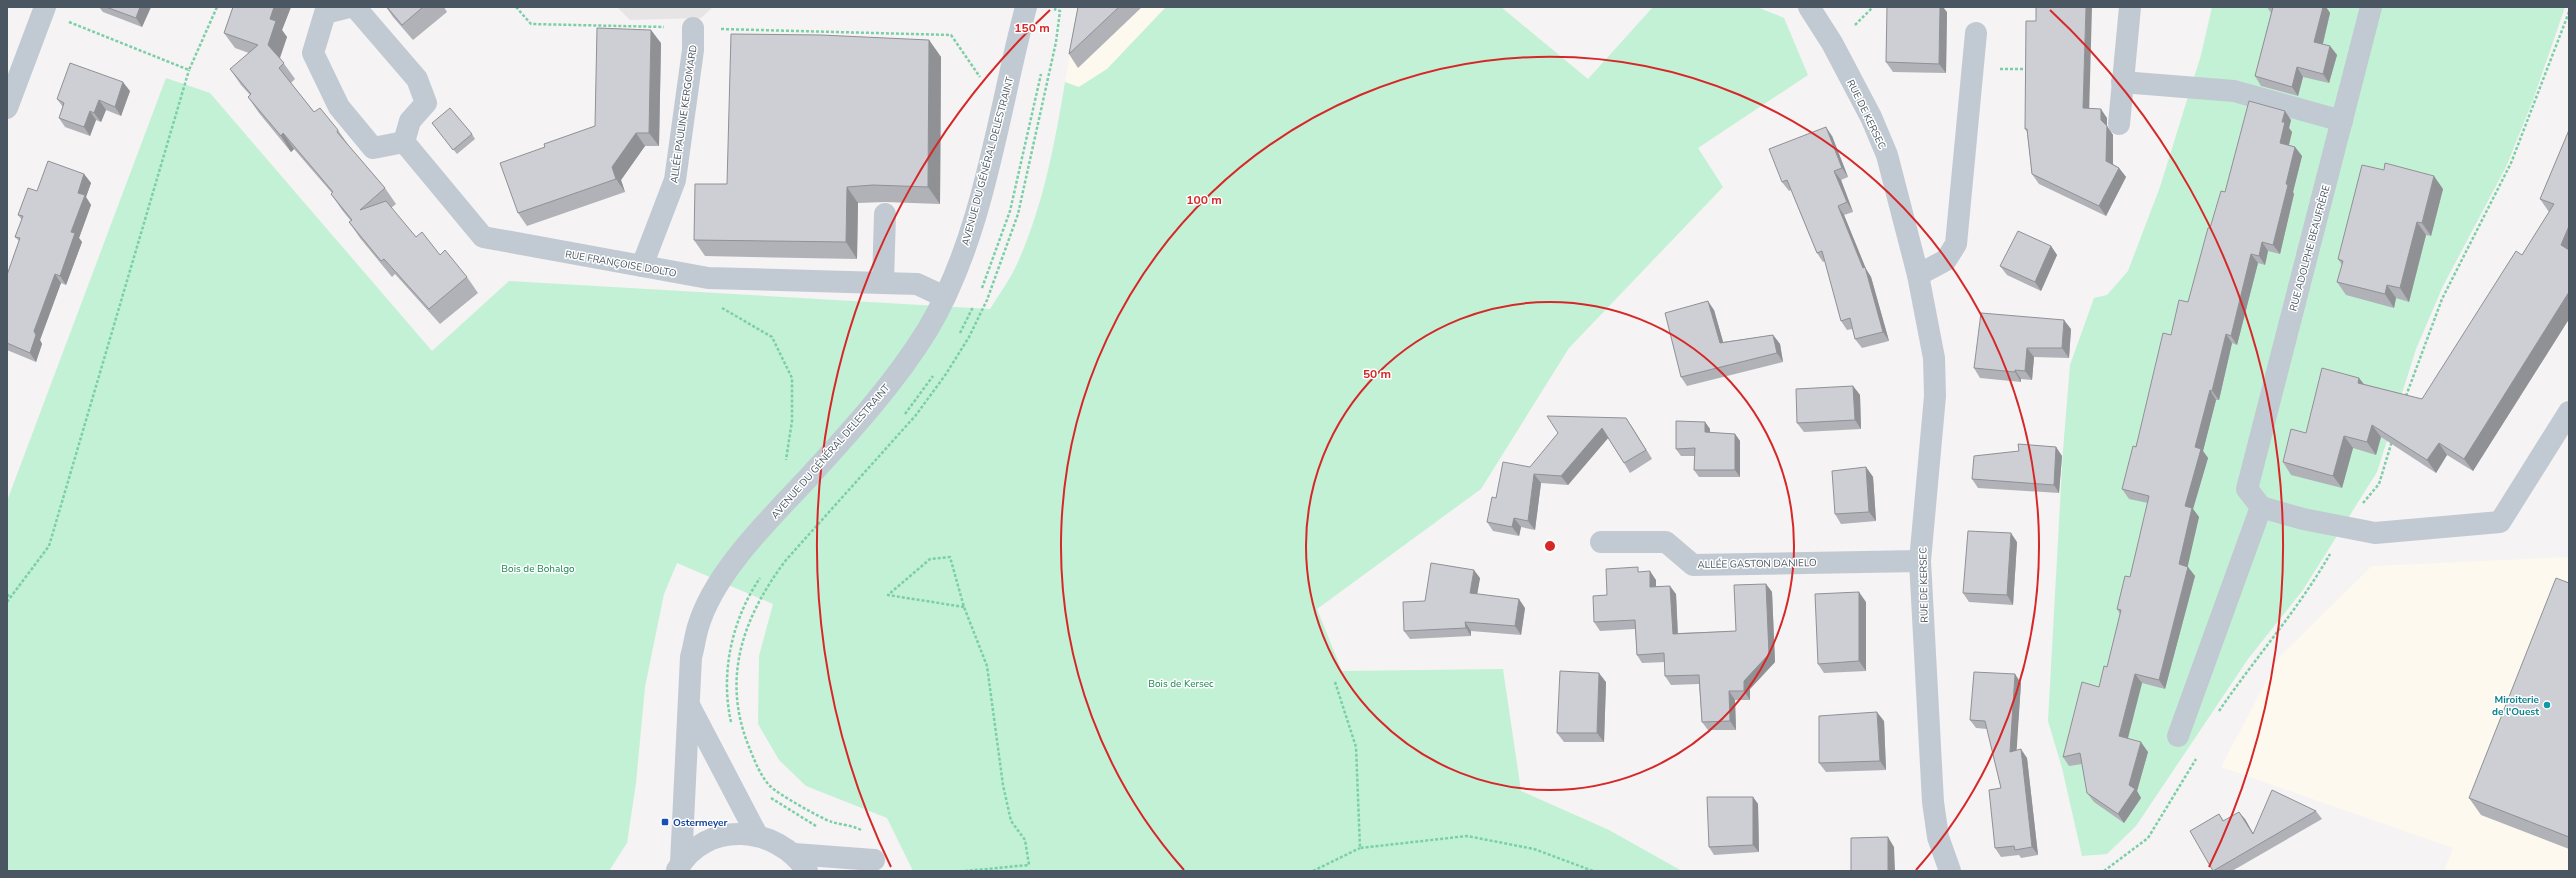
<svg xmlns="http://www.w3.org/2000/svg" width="2576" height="878" font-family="'Nunito Sans',sans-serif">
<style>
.commercial{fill:#fdf9ef}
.education{fill:#e6e4e5}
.green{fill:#c3f1d5}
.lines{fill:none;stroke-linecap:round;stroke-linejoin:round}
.path{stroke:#7ad0a6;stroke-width:2.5;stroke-dasharray:3 2;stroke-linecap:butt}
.minor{stroke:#c1cad2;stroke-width:22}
.tertiary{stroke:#c1cad2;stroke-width:22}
.wall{fill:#b0b2b7}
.shaded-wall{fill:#909195}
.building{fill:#cdcfd5;stroke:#909195}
.ring{fill:none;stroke:#d62828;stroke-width:2}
.culture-dot{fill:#0f9aa8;stroke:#fff;stroke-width:1.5}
.transit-dot{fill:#1a4fb4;stroke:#fff;stroke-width:1.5}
.labels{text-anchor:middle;stroke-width:3;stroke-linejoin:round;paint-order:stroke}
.street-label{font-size:10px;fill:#4a5661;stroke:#fff}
.park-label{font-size:10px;fill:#17864f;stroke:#fff}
.culture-label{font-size:10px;font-weight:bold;fill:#0d838f;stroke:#fff;text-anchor:end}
.transit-label{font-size:10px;font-weight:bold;fill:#164399;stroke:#fff;text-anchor:start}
.centre{fill:#d62828;stroke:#fff;stroke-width:2}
.ring-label{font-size:12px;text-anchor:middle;font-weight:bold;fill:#d62828;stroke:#fff;stroke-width:3;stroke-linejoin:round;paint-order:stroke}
</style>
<rect width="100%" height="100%" fill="#f5f3f3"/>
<g class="commercial">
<path d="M1078 7H1166L1107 69 1078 87 1065 82Z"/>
<path d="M2569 557V871H2444L2453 848 2221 767 2279 657 2372 566Z"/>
</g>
<path class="education" d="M617 7H713L701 18 630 20Z"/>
<g class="green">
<path d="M1166 7H1501L1588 79 1653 7H1757L1784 18 1808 75 1698 148 1723 187 1569 348 1481 489 1317 609 1342 671 1503 669 1521 791 1609 830 1682 871H913L887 818 806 786 779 760 758 724 759 656 773 604 677 563 664 594 645 687 636 783 627 843 609 871H7V501L166 78 210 93 432 351 509 281 990 309C999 294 1010 280 1017 264 1043 207 1055 143 1065 82L1079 87 1107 69Z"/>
<path d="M2212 7H2565L2533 100 2506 167 2443 286 2416 349 2377 472 2303 590 2248 659 2136 826 2107 854 2082 856 2062 768 2048 721 2063 450 2070 365 2094 298 2107 295 2128 271 2160 187 2201 55Z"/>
</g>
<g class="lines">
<g class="path">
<path d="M516 7 531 24 664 27"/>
<path d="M69 22 189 70 217 7"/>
<path d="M1855 25 1873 7"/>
<path d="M721 29 951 35 980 77"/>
<path d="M2000 69H2027"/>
<path d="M982 288 1010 211 1041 74"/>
<path d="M722 308 772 337 792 378V421L786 460"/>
<path d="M960 333 973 307"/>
<path d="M2406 396 2442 299 2511 163 2569 12"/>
<path d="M905 414 933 376"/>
<path d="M2363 503 2379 484 2392 441"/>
<path d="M7 594 10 598"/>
<path d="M7 602 49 546 189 70"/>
<path d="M964 607 888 595 930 559 950 557 964 607 987 666 1003 785 1011 821 1025 840 1029 865 965 871"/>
<path d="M1335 682 1356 747 1360 848 1467 836 1534 849 1593 871"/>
<path d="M2219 711C2255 658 2298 610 2330 554"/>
<path d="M731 722C720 673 732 619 760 578"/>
<path d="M771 798 816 826"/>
<path d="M861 830C852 825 841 825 832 822 822 819 778 794 771 787 760 776 755 761 749 747 721 678 743 617 786 560L916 415 946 374 969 337 987 300 1018 214 1056 42 1060 11 1054 9"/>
<path d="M1313 871 1360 848"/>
<path d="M2104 871 2148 838 2196 759"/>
</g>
<g class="minor">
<path d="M349 7 325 13 313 53 339 107 373 148 404 142"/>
<path d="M355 7 417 79 426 103 410 121 404 142"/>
<path d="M1809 7 1832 43 1871 117 1887 155 1918 275 1934 358 1935 396 1920 561 1933 802 1938 837 1950 871"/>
<path d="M2122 82 2234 91 2342 121"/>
<path d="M7 108 45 7"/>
<path d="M2119 124 2130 7"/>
<path d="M404 142 483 237 708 278 917 284 945 297"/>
<path d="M642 266 675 180 693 50V28"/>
<path d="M1918 275 1946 260 1956 244 1976 33"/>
<path d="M883 283 885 214"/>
<path d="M2261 507 2303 519 2375 533 2500 522 2569 412"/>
<path d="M1601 542H1666L1693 565 1920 561"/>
<path d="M2178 736 2261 507 2247 489 2371 7"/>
<path d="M794 854 874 860"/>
</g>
<g class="tertiary">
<path d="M690 707 757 835"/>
<path d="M681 863 691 657C694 647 695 637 698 627 714 572 770 519 808 478 851 431 895 383 928 329 984 235 998 112 1026 7"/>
<path d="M677 870C705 819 777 825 807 871"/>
</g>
</g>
<g class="wall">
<path d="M99 7H151L142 27 103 12Z"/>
<path d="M233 7H291L282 30 287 37 280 58 295 79 291 83 314 112 338 130 349 146 385 188 396 204 391 208 416 237 440 255 467 277 478 293 440 324 395 274 392 277 360 238 349 222 351 221 342 210 331 194 332 193 294 149 291 152 259 113 248 97 250 95 241 85 230 69 249 53 235 48 224 33Z"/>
<path d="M386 7H444L447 12 413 40 393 17Z"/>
<path d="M1078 7H1142L1078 68 1069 54Z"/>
<path d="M2267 7H2326L2330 13 2323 44 2330 46 2337 55 2329 83 2303 77 2298 96 2261 86 2255 76 2271 13Z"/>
<path d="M1947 12 1946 73 1893 72 1886 62Z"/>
<path d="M2036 21 2089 108 2107 118V126L2113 135V164L2119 168 2126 177 2106 216 2039 184 2032 174 2027 132 2025 129Z"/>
<path d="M929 40 941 57 940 204 885 202 858 203 857 259 705 256 694 240Z"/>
<path d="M661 43 659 146H645L621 180 625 192 527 226 518 213 595 126Z"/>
<path d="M130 91 121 116 106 110 101 122 96 120 90 136 65 127 59 118 63 107 57 99Z"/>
<path d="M2291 120 2289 128 2292 132 2289 145 2295 147 2302 156 2293 192 2294 194 2280 254 2268 251 2265 265 2258 263 2237 345 2232 343 2219 400H2216L2203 451 2208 458 2193 509 2199 517 2187 566 2195 576 2165 689 2142 683 2127 739 2148 752 2137 791 2141 798 2124 823 2094 802 2087 793 2082 764 2069 766 2063 757 2099 687 2107 667 2120 614 2117 609 2130 577 2148 503 2129 499 2122 489 2171 335 2188 302 2210 228 2225 192Z"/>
<path d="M432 123 472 134 475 139 457 154Z"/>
<path d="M2569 130V319L2473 471 2447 455 2436 473 2381 437 2376 455 2353 448 2342 488 2291 475 2283 462 2306 433 2359 378 2364 384 2422 399 2522 255 2549 212 2540 199Z"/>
<path d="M1832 136 1848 177 1841 180 1853 212 1844 215 1866 269 1871 277 1889 341 1862 348 1855 339 1852 329 1847 330 1841 321 1825 261 1823 262 1817 253 1791 190 1789 191 1782 182Z"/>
<path d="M84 174 91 183 86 197 91 205 79 238 82 242 66 285 61 283 40 340 42 344 36 362 7 350V275L19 241 15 237 22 220 18 215Z"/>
<path d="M2443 189 2431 236 2426 235 2409 302 2396 298 2394 308 2346 295 2337 282 2342 265 2338 259Z"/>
<path d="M2051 246 2057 255 2041 291 2007 275 2000 266Z"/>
<path d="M1714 310 1723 342 1773 335 1780 344 1783 362 1687 386 1681 377Z"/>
<path d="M2071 329 2069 358 2034 357 2032 380 2021 379V382L1980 378 1974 368Z"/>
<path d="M1853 386 1860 395 1861 429 1804 432 1797 423Z"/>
<path d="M1626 418 1632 427 1652 459 1630 473 1624 463 1608 438 1568 485 1541 483 1535 530 1521 527 1519 536 1493 531 1487 522 1496 498 1530 467Z"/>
<path d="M1705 422 1710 429V433L1735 434 1740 441V477H1699L1694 470 1695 456H1681L1676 449Z"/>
<path d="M2056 447 2062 456 2059 493 1978 488 1972 479Z"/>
<path d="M1866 467 1873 477 1876 521 1841 524 1835 514Z"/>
<path d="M2017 542 2013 605 1969 602 1963 593Z"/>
<path d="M1641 572 1656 580V586L1676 594 1678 633 1736 631 1766 584 1772 592 1775 662 1750 689V700H1735L1736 730H1708L1702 722 1699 684 1671 685 1665 676V662L1642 663 1637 655 1635 629 1600 631 1594 622 1607 595Z"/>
<path d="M1480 578 1477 594 1525 608 1521 635 1471 631V636L1410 639 1404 631 1425 601Z"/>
<path d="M2569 583V849L2481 815 2469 798Z"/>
<path d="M1866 602V671L1824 673 1818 664Z"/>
<path d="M1606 682 1604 742H1564L1557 733Z"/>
<path d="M2021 683 2016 750 2027 758 2038 855 2021 858 2019 855 2001 857 1995 848 2001 788 1987 729 1976 728 1970 720Z"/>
<path d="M1884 721 1886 770 1826 772 1819 763Z"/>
<path d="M1753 797 1758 804 1759 852 1714 855 1709 847Z"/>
<path d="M2316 811 2322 819 2232 871H2213L2219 814 2224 821 2245 819 2253 833Z"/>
</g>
<g class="shaded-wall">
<path d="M140 7H151L142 27 136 18Z"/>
<path d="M274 7H291L282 30 287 37 279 60 268 45 270 19Z"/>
<path d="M1940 7H1943L1947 12 1946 73 1939 64Z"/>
<path d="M2086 7H2092L2089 117 2083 108Z"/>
<path d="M2323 7H2326L2330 13 2321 51 2314 42Z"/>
<path d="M651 30 661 43 659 146 649 133Z"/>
<path d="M929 40 941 57 940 204 928 187Z"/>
<path d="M2330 46 2337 55 2329 83 2323 74Z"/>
<path d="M2297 67 2303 77 2298 96 2292 87Z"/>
<path d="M123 82 130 91 121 116 115 107Z"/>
<path d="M99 100 106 110 101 122 94 113Z"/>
<path d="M2101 109 2107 118V126L2113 135V170L2106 161 2101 120Z"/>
<path d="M90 111 96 120 90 136 84 127Z"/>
<path d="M2285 111 2291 120 2289 128 2292 132 2287 152 2280 143 2282 122Z"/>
<path d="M1826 127 1832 136 1848 177 1842 168Z"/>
<path d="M283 133 294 149 291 152 281 136Z"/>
<path d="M636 133 645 146 621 180 625 192 616 179 612 167Z"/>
<path d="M2295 147 2302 156 2293 192 2294 194 2280 254 2273 245 2286 184Z"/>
<path d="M2119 168 2126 177 2106 216 2099 206Z"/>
<path d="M1834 171 1841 180 1853 212 1847 202Z"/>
<path d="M84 174 91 183 86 197 91 205 79 238 82 242 66 285 60 276 71 232 78 193Z"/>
<path d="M2434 176 2443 189 2431 236 2422 223Z"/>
<path d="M847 187 858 203 857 259 846 242Z"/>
<path d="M1838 206 1844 215 1866 269 1871 277 1889 341 1883 332 1863 268Z"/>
<path d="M2417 222 2426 235 2409 302 2400 288Z"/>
<path d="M2569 226V256L2561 245Z"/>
<path d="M2262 242 2268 251 2265 265 2259 256Z"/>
<path d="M2051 246 2057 255 2041 291 2035 282Z"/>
<path d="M2251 254 2258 263 2237 345 2231 336Z"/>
<path d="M55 274 61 283 40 340 42 344 36 362 30 353 34 331Z"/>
<path d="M2387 285 2396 298 2394 308 2385 294Z"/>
<path d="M2569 292V319L2473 471 2464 459Z"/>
<path d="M1708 301 1714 310 1726 352 1720 343Z"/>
<path d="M2064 320 2071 329 2069 358 2062 348Z"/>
<path d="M2226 334 2232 343 2219 400 2212 391Z"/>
<path d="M1773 335 1780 344 1783 362 1777 353Z"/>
<path d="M2027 348 2034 357 2032 380 2025 371Z"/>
<path d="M2015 370 2021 379V382L2015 372Z"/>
<path d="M2359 378 2368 390 2358 383Z"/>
<path d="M1853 386 1860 395 1861 429 1855 420Z"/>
<path d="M2210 390 2216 400 2203 451 2208 458 2193 509 2199 517 2186 574 2179 564 2185 506 2195 447Z"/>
<path d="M1626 418 1632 427 1652 459 1646 450Z"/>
<path d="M1705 422 1710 429V439L1705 432Z"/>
<path d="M2372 425 2381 437 2376 455 2367 442Z"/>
<path d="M1602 428 1609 437 1568 485 1561 476Z"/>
<path d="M1735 434 1740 441V477L1735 470Z"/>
<path d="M2344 436 2353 448 2342 488 2333 476Z"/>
<path d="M2439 443 2447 455 2436 473 2427 460Z"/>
<path d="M2056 447 2062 456 2059 493 2054 485Z"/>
<path d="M1866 467 1873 477 1876 521 1869 512Z"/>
<path d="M1534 474 1541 483 1535 530 1528 521Z"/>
<path d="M1514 518 1521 527 1519 536 1512 527Z"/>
<path d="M2011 533 2017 542 2013 605 2007 595Z"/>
<path d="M2188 567 2195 576 2165 689 2159 680Z"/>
<path d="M1474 570 1480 578 1476 601 1470 593Z"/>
<path d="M1650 571 1656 580V595L1650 587Z"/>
<path d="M1766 584 1772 592 1775 662 1750 689V700L1744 691V681Z"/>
<path d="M1670 586 1676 594 1678 642 1673 634Z"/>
<path d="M1859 592 1866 602V671L1859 661Z"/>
<path d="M1519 599 1525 608 1521 635 1515 626Z"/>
<path d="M1465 622 1471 631V636L1466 628Z"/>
<path d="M1599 673 1606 682 1604 742 1597 733Z"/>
<path d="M2015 674 2021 683 2016 760 2010 752Z"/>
<path d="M2135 674 2142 683 2126 746 2119 736Z"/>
<path d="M1729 691 1735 700 1736 730 1730 721Z"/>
<path d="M1877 712 1884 721 1886 770 1880 761Z"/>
<path d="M2141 742 2148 752 2137 791 2141 798 2124 823 2118 814 2129 785Z"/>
<path d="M2021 749 2027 758 2038 855 2032 847Z"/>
<path d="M1753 797 1758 804 1759 852 1753 845Z"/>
<path d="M2239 812 2245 819 2258 842 2253 834Z"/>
<path d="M1888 837 1894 847 1895 871H1888Z"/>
</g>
<g class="building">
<path d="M106 7H140L136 18Z"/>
<path d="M233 7H274L270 19 276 21 268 45 284 63 279 68 314 112 320 108 338 130 337 132 385 188 360 210 386 201 416 237 422 232 440 255 445 250 467 277 429 309 384 259 381 261 349 222 352 220 331 194 333 192 283 133 281 136 248 97 251 94 230 69 258 45 224 33Z"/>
<path d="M387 7H423L402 25Z"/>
<path d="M1078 7H1119L1069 54Z"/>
<path d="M1887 7H1940L1939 64 1886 62Z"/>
<path d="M2036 7H2086L2083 108 2101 109V120L2107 126 2106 161 2119 168 2099 206 2032 174 2027 129H2025L2026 21H2036Z"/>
<path d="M2273 7H2323L2314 42 2330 46 2323 74 2297 67 2292 87 2255 76Z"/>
<path d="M597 28 651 30 649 133H636L612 167 616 179 518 213 500 163 545 147 544 144 595 126Z"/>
<path d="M731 34 821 35 929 40 928 187 873 185 847 187 846 242 694 240 695 184H727Z"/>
<path d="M70 63 123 82 115 107 99 100 94 113 90 111 84 127 59 118 64 103 57 99Z"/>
<path d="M2249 101 2285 111 2282 122H2285L2280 143 2295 147 2286 184 2288 185 2273 245 2262 242 2259 256 2251 254 2231 336 2226 334 2212 391 2210 390 2195 447 2201 449 2185 506 2192 508 2179 564 2188 567 2159 680 2135 674 2119 736 2141 742 2129 785 2135 789 2118 814 2087 793 2080 753 2063 757 2082 682 2099 687 2104 666 2107 667 2121 610 2117 609 2125 576 2130 577 2149 496 2122 489 2133 446 2136 447 2163 333 2171 335 2179 300 2188 302 2208 228H2210L2221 191 2225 192Z"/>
<path d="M450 108 472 134 453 150 432 123Z"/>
<path d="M1826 127 1842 168 1834 171 1847 202 1838 206 1863 268 1865 267 1883 332 1855 339 1850 318 1841 321 1822 251 1817 253 1787 180 1782 182 1769 149Z"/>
<path d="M2569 130V226L2561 245 2569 250V292L2464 459 2439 443 2427 460 2372 425 2367 442 2344 436 2333 476 2283 462 2291 429 2306 433 2322 368 2359 378 2358 383 2422 399 2516 251 2522 255 2554 204 2540 199Z"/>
<path d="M48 161 84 174 78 193 85 195 71 232 75 233 60 276 55 274 34 331 36 335 30 353 7 343V275L20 238 15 237 23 216 18 215 28 188 37 191Z"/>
<path d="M2385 163 2434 176 2422 223 2417 222 2400 288 2387 285 2385 294 2337 282 2343 261 2338 259 2362 165 2384 170Z"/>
<path d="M2018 231 2051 246 2035 282 2000 266Z"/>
<path d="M1708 301 1720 343 1773 335 1777 353 1681 377 1665 313Z"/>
<path d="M1981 313 2064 320 2062 348H2027L2025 371 2015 370V372L1974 368Z"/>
<path d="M1853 386 1855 420 1797 423 1796 389Z"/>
<path d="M1547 416 1626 418 1646 450 1624 463 1602 428 1561 476 1534 474 1528 521 1514 518 1512 527 1487 522 1492 497 1496 498 1503 462 1530 467 1558 433Z"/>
<path d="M1676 421 1705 422V432L1735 434V470H1694L1695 448 1676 449Z"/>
<path d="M2018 444 2056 447 2054 485 1972 479 1974 456 2019 451Z"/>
<path d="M1866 467 1869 512 1835 514 1832 471Z"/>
<path d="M1968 531 2011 533 2007 595 1963 593Z"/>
<path d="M1431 563 1474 570 1470 593 1519 599 1515 626 1465 622 1466 628 1404 631 1403 602 1425 601Z"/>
<path d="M1638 567V572L1650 571V587L1670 586 1673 634 1736 631 1734 585 1766 584 1769 654 1744 681V691H1729L1730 721 1702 722 1699 675 1665 676 1664 653 1637 655 1635 620 1594 622 1593 596 1607 595 1606 569Z"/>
<path d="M2556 578 2569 583V837L2469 798Z"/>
<path d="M1859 592V661L1818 664 1815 594Z"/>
<path d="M1560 671 1599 673 1597 733H1557Z"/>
<path d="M1974 672 2015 674 2010 752 2021 749 2032 847 2015 850 2014 846 1995 848 1989 790 2001 788 1985 721 1970 720Z"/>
<path d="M1877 712 1880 761 1819 763V716Z"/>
<path d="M2272 790 2316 811 2213 871 2190 831 2219 814 2223 821 2239 812 2253 834Z"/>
<path d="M1707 797H1753V845L1709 847Z"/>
<path d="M1888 837V871H1851V838Z"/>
</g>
<g class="ring">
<circle cx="1550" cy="546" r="244"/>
<path d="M1184 870A489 489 0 1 1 1916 870"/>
<path d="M891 867A733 733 0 0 1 1050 10M2050 10A733 733 0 0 1 2209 867"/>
</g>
<circle class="culture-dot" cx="2547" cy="705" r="4"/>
<rect class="transit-dot" x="661" y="818" width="8" height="8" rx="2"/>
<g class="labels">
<g class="street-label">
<text transform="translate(683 114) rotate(-82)" y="4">ALLÉE PAULINE KERGOMARD</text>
<text transform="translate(1867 114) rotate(64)" y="4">RUE DE KERSEC</text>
<text transform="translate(987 161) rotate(-75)" y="4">AVENUE DU GÉNÉRAL DELESTRAINT</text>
<text transform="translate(2309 248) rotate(-75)" y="4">RUE ADOLPHE BEAUFRÈRE</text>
<text transform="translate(621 263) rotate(10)" y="4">RUE FRANÇOISE DOLTO</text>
<text transform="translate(830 451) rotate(-49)" y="4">AVENUE DU GÉNÉRAL DELESTRAINT</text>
<text transform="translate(1757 563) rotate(-1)" y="4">ALLÉE GASTON DANIELO</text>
<text transform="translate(1923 585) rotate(-91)" y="4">RUE DE KERSEC</text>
</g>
<g class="park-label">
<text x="538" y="572">Bois de Bohalgo</text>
<text x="1181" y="687">Bois de Kersec</text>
</g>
<g class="culture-label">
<text x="2539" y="703">Miroiterie<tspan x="2539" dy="12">de l'Ouest</tspan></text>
</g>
<g class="transit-label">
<text x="673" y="826">Ostermeyer</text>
</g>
</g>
<circle cx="1550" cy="546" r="6" class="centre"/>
<g class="ring-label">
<text x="1032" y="32">150 m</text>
<text x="1204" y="204">100 m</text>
<text x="1377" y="378">50 m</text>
</g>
<rect width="2576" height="878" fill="none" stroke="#4a5661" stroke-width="16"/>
</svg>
